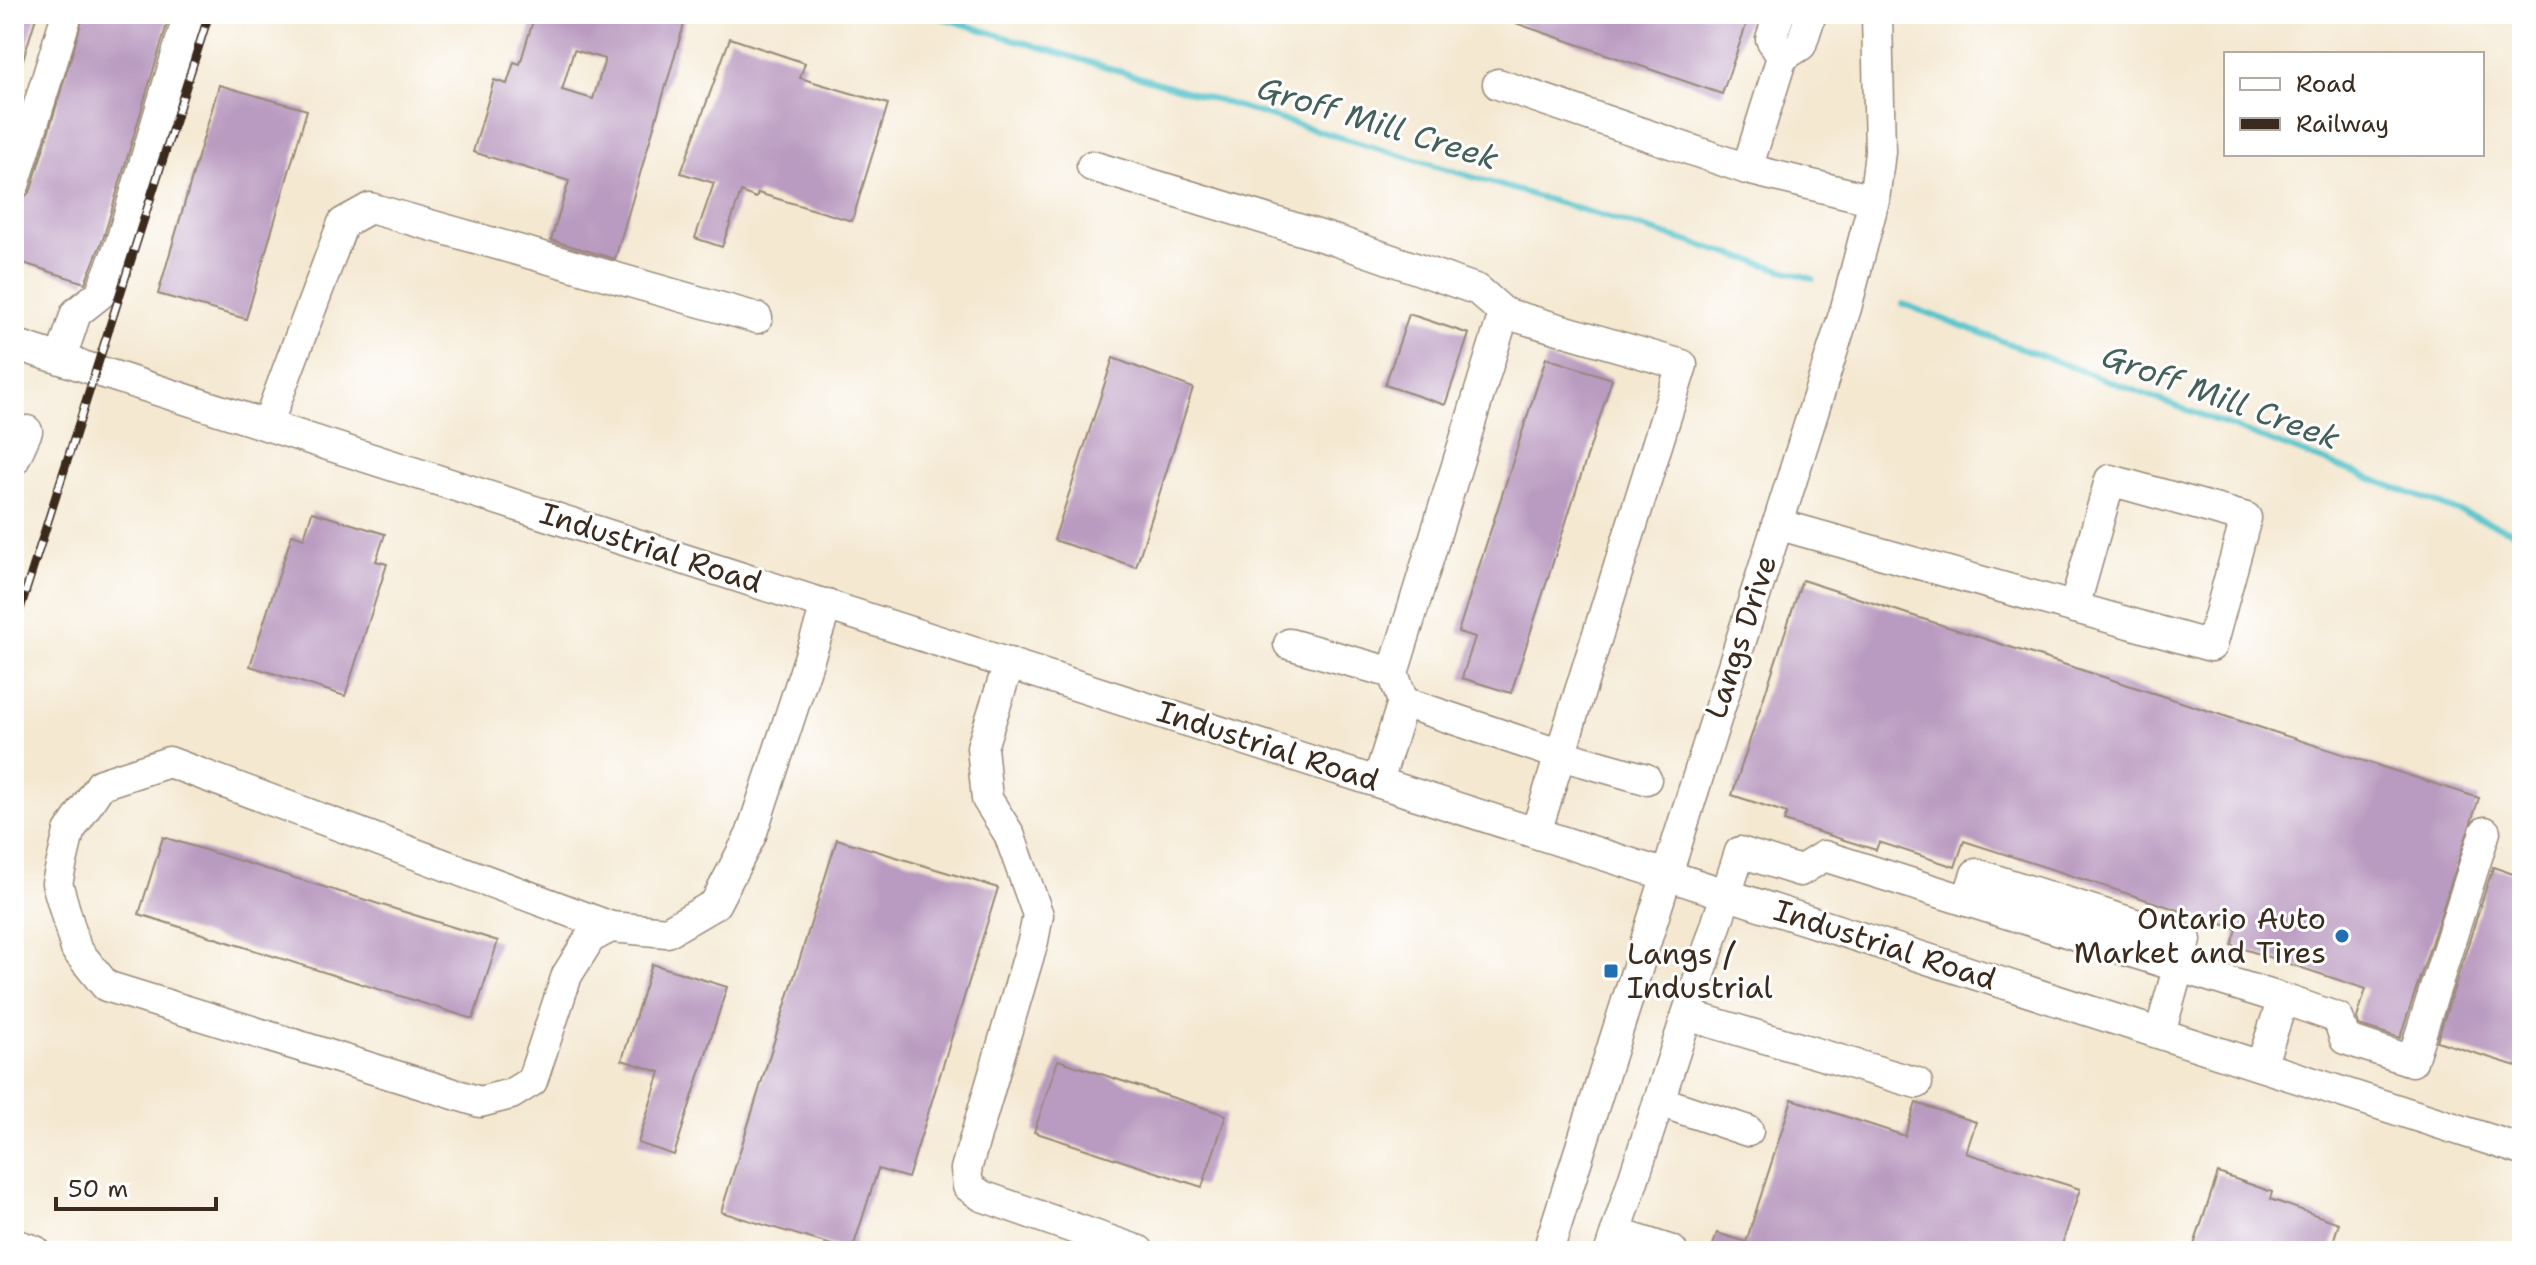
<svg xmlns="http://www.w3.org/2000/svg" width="2536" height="1265" font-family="'Shantell Sans',sans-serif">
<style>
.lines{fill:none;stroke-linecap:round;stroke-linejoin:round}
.stream{stroke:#55c3ca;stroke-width:6}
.building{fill:#b99ac0;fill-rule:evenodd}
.minor-casing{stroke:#988978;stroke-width:33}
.minor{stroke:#fff;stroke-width:30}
.rail-casing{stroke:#3b2a1e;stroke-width:9}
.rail{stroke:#fff;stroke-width:6;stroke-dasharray:18;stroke-linecap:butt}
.poi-dot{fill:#1f6fb2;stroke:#fff;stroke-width:3}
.labels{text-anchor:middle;stroke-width:6;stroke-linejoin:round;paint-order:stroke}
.street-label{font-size:30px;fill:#3b2a1e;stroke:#fff}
.poi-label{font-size:30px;fill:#3b2a1e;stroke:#fff;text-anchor:end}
.water-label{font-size:32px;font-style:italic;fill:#44605a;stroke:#fff}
</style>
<rect width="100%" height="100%" fill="#fff"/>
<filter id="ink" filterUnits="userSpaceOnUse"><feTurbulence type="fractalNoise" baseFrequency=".0125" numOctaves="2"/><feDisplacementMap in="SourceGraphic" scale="16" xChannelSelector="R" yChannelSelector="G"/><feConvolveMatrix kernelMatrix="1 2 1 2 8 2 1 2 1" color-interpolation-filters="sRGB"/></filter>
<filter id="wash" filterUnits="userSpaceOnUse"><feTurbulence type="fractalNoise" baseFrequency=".006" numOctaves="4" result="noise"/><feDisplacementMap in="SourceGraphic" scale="32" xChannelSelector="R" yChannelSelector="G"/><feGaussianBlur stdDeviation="1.8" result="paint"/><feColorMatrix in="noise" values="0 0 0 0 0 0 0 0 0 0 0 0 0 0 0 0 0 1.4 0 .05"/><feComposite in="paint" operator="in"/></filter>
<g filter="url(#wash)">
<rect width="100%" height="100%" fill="#f4e8d1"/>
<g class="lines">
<g class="stream">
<path d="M929 14 1813 279"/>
<path d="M1903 304 2522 535"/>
</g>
</g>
<g id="blocks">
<g class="building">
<path d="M14 14H37L18 76H14Z"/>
<path d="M84 14H170L103 239 85 283 14 260V222L20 202 31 190Z"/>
<path d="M535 14H687L615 259 551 240 569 181 473 152 494 80 507 84 514 62 520 64ZM574 50 605 59 593 99 562 90Z"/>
<path d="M1498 14H1750L1722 94 1498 17Z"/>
<path d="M730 38 805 63 800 78 888 104 852 221 758 193 756 198 741 192 722 247 695 238 714 183 681 173Z"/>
<path d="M219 85 307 110 246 319 158 294Z"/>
<path d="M1409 314 1469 334 1445 405 1385 385Z"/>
<path d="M1113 358 1193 388 1136 567 1054 540Z"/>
<path d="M1546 358 1612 379 1511 693 1462 678 1475 637 1458 632Z"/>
<path d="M312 512 385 534 376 561 387 564 345 696 250 666 292 534 304 538Z"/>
<path d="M1802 580 2479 798 2400 1038 2359 1025 2357 1018 2366 989 2232 945 2237 929 1964 841 1955 867 1879 842 1876 850 1784 821 1787 813 1732 795Z"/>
<path d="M163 837 498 941 473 1019 139 914Z"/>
<path d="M837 839 998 888 908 1178 878 1169 852 1251 721 1212Z"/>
<path d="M2493 867 2522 877V1068L2437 1041Z"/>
<path d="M652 964 727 987 674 1155 638 1143 660 1072 622 1060Z"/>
<path d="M1058 1060 1226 1115 1202 1187 1034 1132Z"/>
<path d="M1792 1099 1905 1136 1916 1103 1976 1122 1966 1153 2080 1189 2060 1251H1711L1717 1233 1746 1242Z"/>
<path d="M2218 1173 2272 1192 2270 1199 2339 1223 2330 1251H2192Z"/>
</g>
</g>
</g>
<g filter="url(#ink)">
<use href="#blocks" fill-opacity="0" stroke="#988978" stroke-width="2"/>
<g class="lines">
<defs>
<g id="minor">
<path d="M1779 14 1771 39 1782 57 1747 169 1874 200"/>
<path d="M1782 57 1801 45 1811 14"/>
<path d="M1498 84 1747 169"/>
<path d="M1092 166 1337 241 1478 290 1504 313"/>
<path d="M14 185 67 14"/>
<path d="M14 344 2522 1150"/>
<path d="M61 358 76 313 100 294 120 245 189 14"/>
<path d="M267 425 343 223 370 208 757 318"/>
<path d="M14 460 27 431"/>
<path d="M1777 524 2211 646 2246 518 2110 480 2074 608"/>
<path d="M1289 644 1393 673"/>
<path d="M1009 663 982 747 987 799 1009 834 1038 915 1033 941 966 1169 968 1186 982 1196 1139 1251"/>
<path d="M1403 702 1561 755 1646 779"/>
<path d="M1378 781 1403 702 1393 673 1504 313 1682 365 1536 832"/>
<path d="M611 927 169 762 101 784 69 832 57 883 76 949 106 986 480 1102 511 1094 532 1081 567 975 590 938 611 927 667 932 715 904 751 835 827 604"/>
<path d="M2283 999 2338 1018 2345 1039 2412 1061 2485 832"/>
<path d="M1687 1015 1917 1083"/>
<path d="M2160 1033 2186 940 1976 874 1967 901 2283 999 2261 1066"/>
<path d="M1659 1101 1748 1131"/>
<path d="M1616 1233 1672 1251"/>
<path d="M14 1244 35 1251"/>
<path d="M1548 1251 1846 308 1874 200 1880 152 1877 14"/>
<path d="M1610 1251 1740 852 1800 871 1824 856 1967 901"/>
</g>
</defs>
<use href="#minor" class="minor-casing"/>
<use href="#minor" class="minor"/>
<defs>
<path id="rail" d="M14 628 209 14"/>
</defs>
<use href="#rail" class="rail-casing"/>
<use href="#rail" class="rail"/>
</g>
</g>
<g class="poi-dot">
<circle cx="2342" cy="936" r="8"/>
<rect x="1603" y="963" width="16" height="16" rx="4"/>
</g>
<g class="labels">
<g class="street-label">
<text transform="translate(651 548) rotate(18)" y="10">Industrial Road</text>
<text transform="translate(1741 637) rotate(-72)" y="10">Langs Drive</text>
<text transform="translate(1268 746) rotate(18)" y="10">Industrial Road</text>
<text transform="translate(1885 945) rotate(18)" y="10">Industrial Road</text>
</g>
<g class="poi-label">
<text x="2326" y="929">Ontario Auto<tspan x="2326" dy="34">Market and Tires</tspan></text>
<text x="1627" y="964" text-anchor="start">Langs /<tspan x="1627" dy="34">Industrial</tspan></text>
</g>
<g class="water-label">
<text transform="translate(1378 123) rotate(17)" y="11">Groff Mill Creek</text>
<text transform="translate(2221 397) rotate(20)" y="11">Groff Mill Creek</text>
</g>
</g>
<rect width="2536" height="1265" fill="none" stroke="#fff" stroke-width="48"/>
<rect x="2224" y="52" width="260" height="104" fill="#ffffff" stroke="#b1aaa5" stroke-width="2"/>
<rect x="2240" y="78" width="40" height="12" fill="#ffffff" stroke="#b1aaa5" stroke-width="2"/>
<text x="2296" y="92" font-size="24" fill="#3b2a1e">Road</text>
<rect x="2240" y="118" width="40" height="12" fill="#3b2a1e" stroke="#b1aaa5" stroke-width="2"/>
<text x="2296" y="132" font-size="24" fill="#3b2a1e">Railway</text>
<path d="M56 1197v12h160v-12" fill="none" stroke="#3b2a1e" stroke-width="4"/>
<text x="68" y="1197" font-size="24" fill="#3b2a1e" stroke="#ffffff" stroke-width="6" paint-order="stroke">50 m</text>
</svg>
